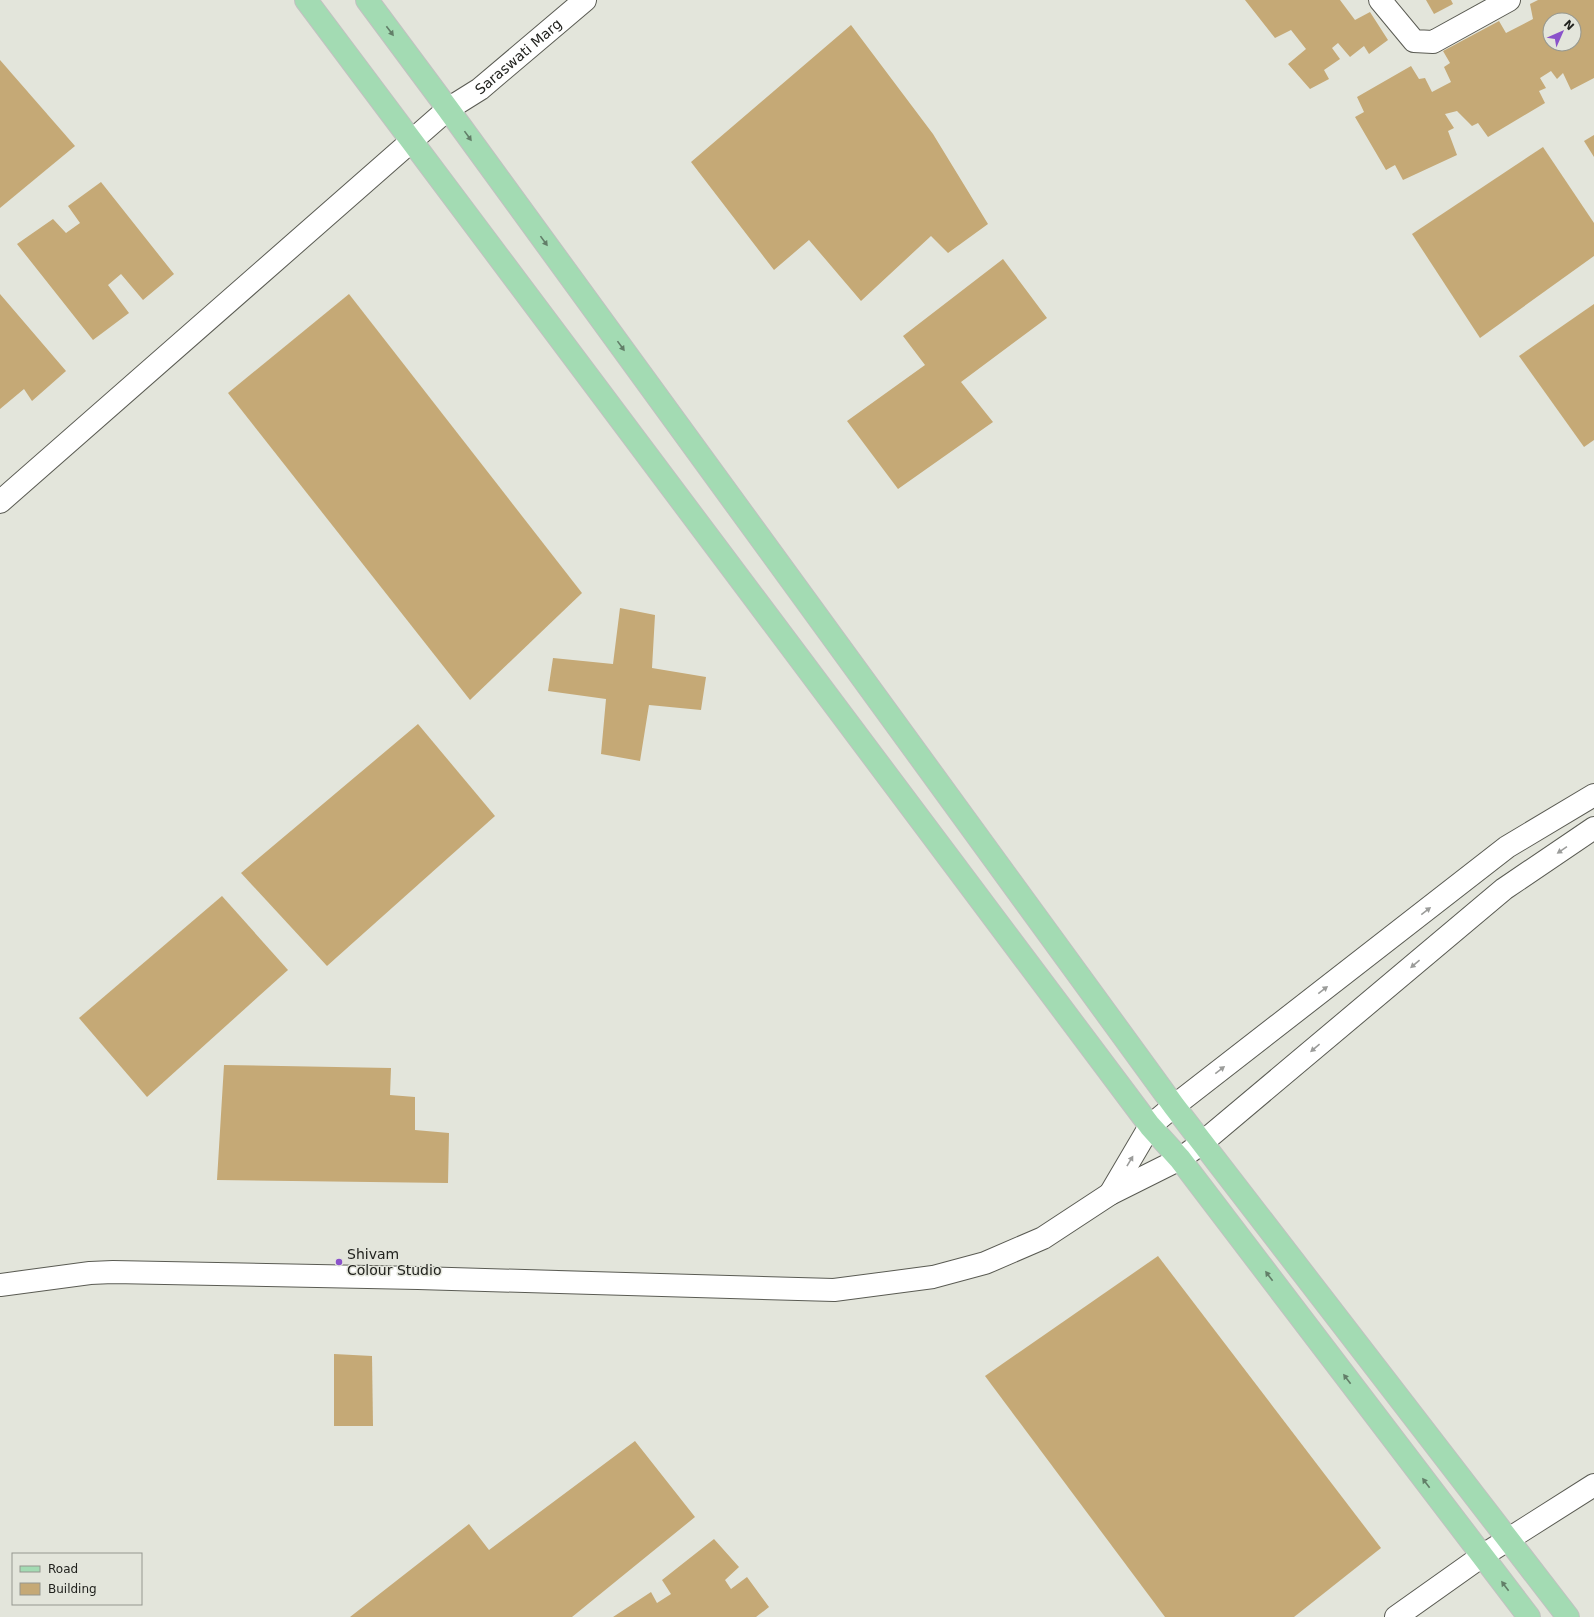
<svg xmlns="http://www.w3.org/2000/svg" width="1594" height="1617" font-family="'DejaVu Sans',sans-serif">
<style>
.building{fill:#c5a976;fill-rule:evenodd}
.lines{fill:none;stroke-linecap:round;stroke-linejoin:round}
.minor-casing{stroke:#5a5b53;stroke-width:24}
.major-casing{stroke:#c1c1c0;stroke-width:24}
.minor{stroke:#fff;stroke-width:22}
.major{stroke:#a3dbb3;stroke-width:22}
.oneway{fill:#627e68}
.oneway2{fill:#9b9c9a}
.poi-dot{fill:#8a52ca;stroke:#e3e5db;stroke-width:1.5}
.labels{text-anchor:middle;stroke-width:3;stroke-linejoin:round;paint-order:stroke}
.street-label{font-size:14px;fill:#21221e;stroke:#e3e5db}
.poi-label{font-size:14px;fill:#21221e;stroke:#e3e5db;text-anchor:start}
</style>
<rect width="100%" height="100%" fill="#e3e5db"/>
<g class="building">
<path d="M1245 0H1340L1355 20 1370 12 1388 40 1369 54 1364 46 1350 57 1338 43 1332 48 1340 59 1324 70 1329 79 1310 89 1288 64 1306 49 1291 30 1275 38Z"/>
<path d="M1426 0H1451L1453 4 1434 14Z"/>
<path d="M1538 0H1594V78L1571 90 1563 73 1557 79 1551 71 1540 78 1546 88 1539 91 1545 103 1488 137 1478 123 1472 126 1457 111 1445 114 1454 128 1448 131 1457 155 1403 180 1395 165 1386 170 1355 117 1364 112 1357 97 1411 66 1419 79 1425 78 1432 92 1451 82 1444 67 1450 63 1443 51 1499 21 1506 33 1533 19 1530 4ZM1550 20H1574V44H1550Z"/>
<path d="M851 25 933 134 988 224 948 253 931 236 861 301 809 240 774 270 691 162Z"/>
<path d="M0 60 75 146 0 208Z"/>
<path d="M1594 135V157L1584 141Z"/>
<path d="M1543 147 1594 223V256L1480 338 1412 234Z"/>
<path d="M101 182 174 274 143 300 121 274 108 285 129 313 93 340 17 244 53 219 66 233 80 223 68 206Z"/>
<path d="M1003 259 1047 318 961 382 993 422 898 489 847 421 925 365 903 336Z"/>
<path d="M0 294 66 371 32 401 24 389 0 409Z"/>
<path d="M349 294 582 593 470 700 228 393Z"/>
<path d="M1594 304V440L1584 447 1519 356Z"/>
<path d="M620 608 655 615 652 668 706 677 701 710 649 705 640 761 601 754 606 699 548 691 553 658 613 664Z"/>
<path d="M418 724 495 816 327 966 241 873Z"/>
<path d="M222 896 288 970 147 1097 79 1018Z"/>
<path d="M224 1065 391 1068 390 1095 415 1097V1130L449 1133 448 1183 217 1180Z"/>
<path d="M1158 1256 1381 1548 1294 1617H1165L985 1376Z"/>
<path d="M334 1354 372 1356 373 1426H334Z"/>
<path d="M635 1441 695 1517 572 1617H350L469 1524 489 1550Z"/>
<path d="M714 1539 739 1567 725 1580 731 1589 747 1577 769 1607 756 1617H613L651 1592 657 1603 671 1594 662 1580Z"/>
</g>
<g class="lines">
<defs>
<g id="minor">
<path d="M1380 0 1414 41 1433 42 1509 0"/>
<path id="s1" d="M0 502 448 109 480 89 585 0"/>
<path d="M1110 1194 1150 1126 1174 1106 1507 847 1594 795"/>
<path d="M0 1285 90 1273 113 1272 418 1278 834 1290 933 1277 985 1263 1043 1238 1110 1194 1180 1159 1203 1142 1504 889 1594 828"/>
<path d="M1396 1617 1482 1556 1594 1485"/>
</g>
<g id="major">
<path d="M306 0 1150 1126 1180 1159 1529 1617"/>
<path d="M367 0 448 109 1174 1106 1568 1617"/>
</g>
</defs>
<use href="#minor" class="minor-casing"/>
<use href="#major" class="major-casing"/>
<use href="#minor" class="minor"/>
<use href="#major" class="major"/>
</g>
<defs><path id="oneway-solid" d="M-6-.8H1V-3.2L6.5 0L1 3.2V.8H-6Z"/></defs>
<g class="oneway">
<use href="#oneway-solid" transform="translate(390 31) rotate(53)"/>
<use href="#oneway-solid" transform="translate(468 136) rotate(54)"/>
<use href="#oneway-solid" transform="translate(544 241) rotate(54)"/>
<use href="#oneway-solid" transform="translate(621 346) rotate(54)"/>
<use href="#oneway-solid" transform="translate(1269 1276) rotate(-127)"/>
<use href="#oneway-solid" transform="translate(1347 1379) rotate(-127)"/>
<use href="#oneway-solid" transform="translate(1426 1483) rotate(-127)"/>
<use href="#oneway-solid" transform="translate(1505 1586) rotate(-127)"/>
</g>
<g class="oneway2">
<use href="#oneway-solid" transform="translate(1562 850) rotate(146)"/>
<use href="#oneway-solid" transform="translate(1426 911) rotate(-38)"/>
<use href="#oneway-solid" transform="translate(1415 964) rotate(140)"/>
<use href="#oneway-solid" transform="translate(1323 990) rotate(-38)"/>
<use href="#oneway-solid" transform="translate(1315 1048) rotate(140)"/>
<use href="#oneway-solid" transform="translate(1220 1070) rotate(-38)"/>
<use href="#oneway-solid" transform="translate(1130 1161) rotate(-59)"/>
</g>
<circle class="poi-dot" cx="339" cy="1262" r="4"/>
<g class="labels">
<g class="street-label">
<text dy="5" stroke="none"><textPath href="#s1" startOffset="684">Saraswati Marg</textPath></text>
</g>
<g class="poi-label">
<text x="347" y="1259">Shivam<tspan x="347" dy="16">Colour Studio</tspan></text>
</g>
</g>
<rect x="12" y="1553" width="130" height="52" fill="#e3e5db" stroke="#95978f"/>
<rect x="20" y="1566" width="20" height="6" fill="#a3dbb3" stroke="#95978f"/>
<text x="48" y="1573" font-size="12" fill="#21221e">Road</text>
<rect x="20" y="1583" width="20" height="12" fill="#c5a976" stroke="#95978f"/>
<text x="48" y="1593" font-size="12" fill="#21221e">Building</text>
<g transform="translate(1562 32) rotate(45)"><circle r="19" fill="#e3e5db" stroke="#95978f"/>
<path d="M0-3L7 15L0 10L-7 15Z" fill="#8a52ca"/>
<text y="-6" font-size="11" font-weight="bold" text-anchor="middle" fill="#21221e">N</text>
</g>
</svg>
